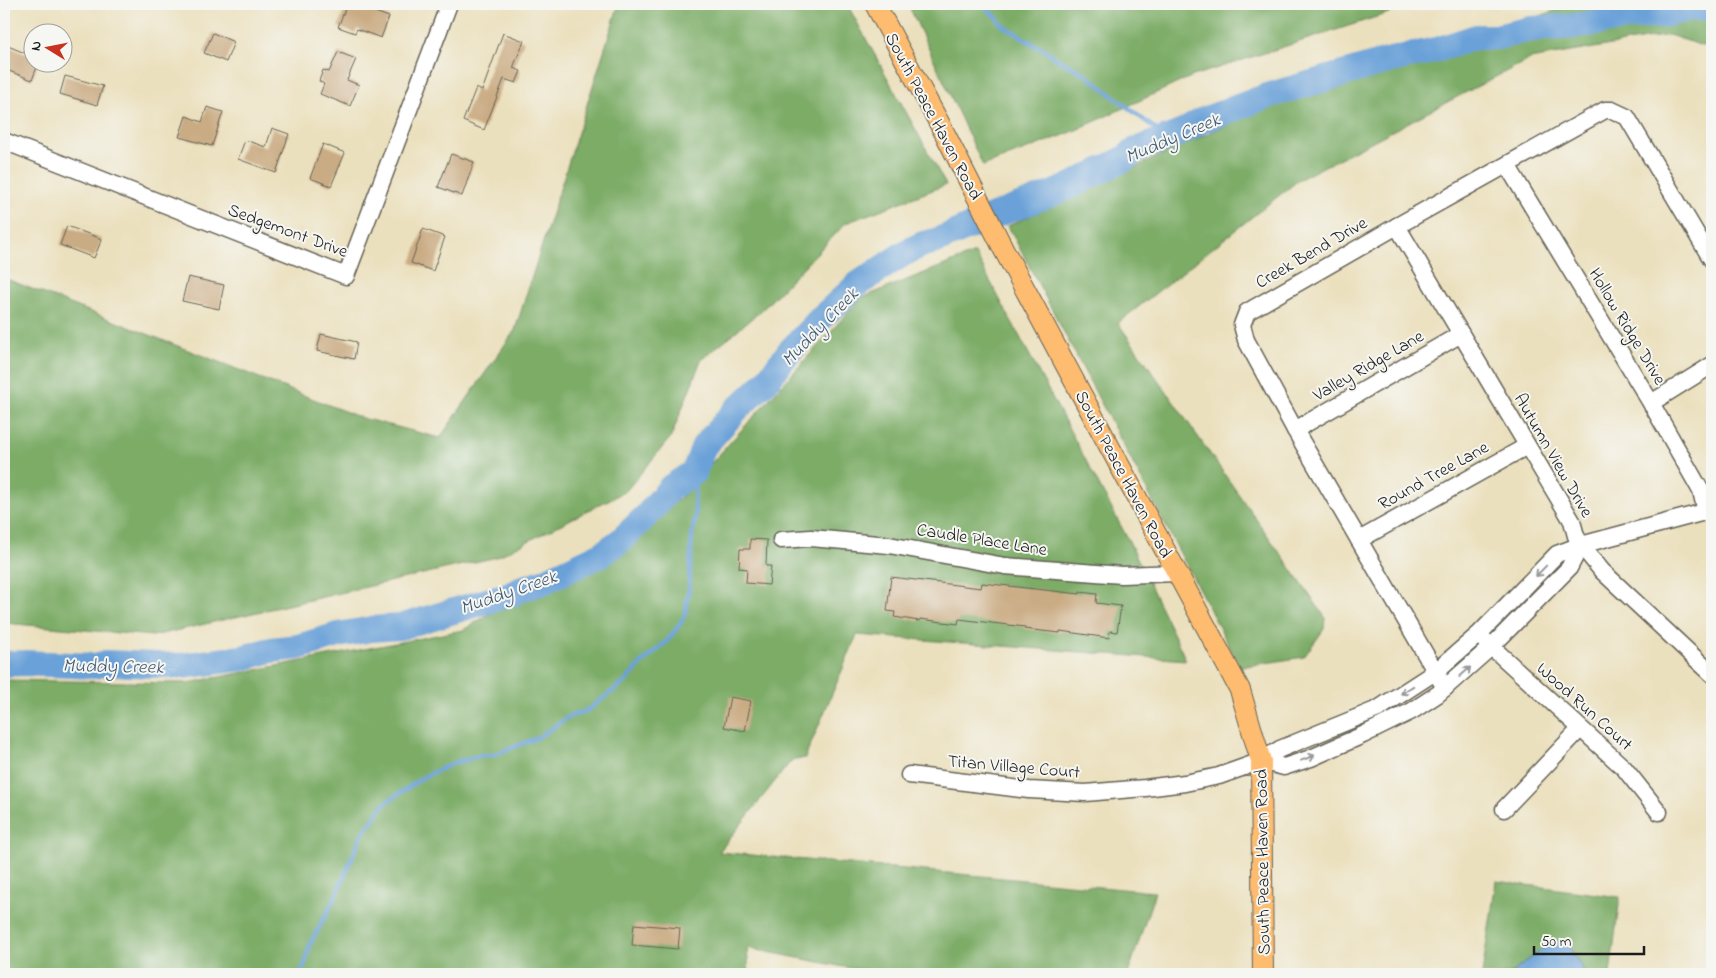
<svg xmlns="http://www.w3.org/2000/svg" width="1716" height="978" font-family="'Indie Flower',sans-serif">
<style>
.forest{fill:#7bac66;stroke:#4c6441}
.water{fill:#6ba1d8;stroke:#445e7a}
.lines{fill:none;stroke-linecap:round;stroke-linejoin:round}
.stream{stroke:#6ba1d8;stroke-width:4.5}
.river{stroke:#6ba1d8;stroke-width:26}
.building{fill:#caac84}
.minor-casing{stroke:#646154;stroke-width:19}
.major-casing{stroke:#646154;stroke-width:22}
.minor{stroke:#fff;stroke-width:16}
.major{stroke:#febc70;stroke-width:20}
.oneway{stroke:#999}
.labels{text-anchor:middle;stroke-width:4;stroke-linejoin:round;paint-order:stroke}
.street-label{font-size:18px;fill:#1c1c1c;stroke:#f6f6f2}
.water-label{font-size:19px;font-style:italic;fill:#405871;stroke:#f6f6f2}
</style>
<rect width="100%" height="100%" fill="#f6f6f2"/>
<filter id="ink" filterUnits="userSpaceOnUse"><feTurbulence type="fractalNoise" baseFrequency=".02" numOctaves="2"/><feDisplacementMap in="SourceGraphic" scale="10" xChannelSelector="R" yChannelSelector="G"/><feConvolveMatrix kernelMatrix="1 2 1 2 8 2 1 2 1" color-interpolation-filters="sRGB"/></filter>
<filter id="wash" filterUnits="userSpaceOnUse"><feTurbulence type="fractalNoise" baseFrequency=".0096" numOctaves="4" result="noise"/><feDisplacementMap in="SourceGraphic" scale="20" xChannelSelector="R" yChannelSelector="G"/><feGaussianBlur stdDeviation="1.12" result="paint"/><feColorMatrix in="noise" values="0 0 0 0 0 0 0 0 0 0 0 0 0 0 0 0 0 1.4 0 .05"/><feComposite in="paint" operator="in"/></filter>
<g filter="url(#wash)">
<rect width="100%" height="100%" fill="#ebe0bd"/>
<g class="forest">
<path d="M619 4H847L946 185 846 223 763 309 701 360 671 437 626 491 497 557 153 636 4 623V278L362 418 440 438 515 330Z"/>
<path d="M908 4H1417L1193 76 1072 132 983 166Z"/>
<path d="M1583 4H1712V49L1669 35 1530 59 1300 179 1118 323 1325 617 1324 629 1304 657 1240 667 1008 226 1246 116 1572 5Z"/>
<path d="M975 253 1130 543 1186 660 857 635 805 758 791 761 719 852 1155 892 1128 974H880L747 948 749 974H4V680L188 683 463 630 679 499 861 298Z"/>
<path d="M1496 881 1620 897 1610 974H1482Z"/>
</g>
<path class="water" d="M1553 941 1567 943 1585 974H1510Z"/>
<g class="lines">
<g class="stream">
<path d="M982 4 997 18 1001 24 1036 46 1041 47 1055 58 1085 74 1167 138"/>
<path d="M1632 18 1661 4"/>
<path d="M300 974 305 964 310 944 336 896 361 836 384 804 425 776 454 763 482 755H493L537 738 568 717 586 711 625 682 641 664 668 640 680 624 685 614 689 587 692 534 695 518 694 472"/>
</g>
<path class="river" d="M4 664 25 663 95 666 106 663 181 666 242 658 271 650 298 647 338 635 372 629 400 627 514 593 520 589 543 582 602 554 620 541 647 515 671 487 694 472 704 446 737 409 766 382 788 353 823 316 858 284 903 254 923 244 936 241 1001 213 1064 189 1124 159 1136 150 1183 132 1201 121 1270 95 1391 60 1436 50 1476 37H1497L1531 29 1575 26 1642 16H1658L1687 9 1712 7"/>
</g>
<g id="blocks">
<g class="building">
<path d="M347 4H353L389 17 381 38 357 29 355 33 338 27Z"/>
<path d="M213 33 234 42 226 62 204 53Z"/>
<path d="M503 33 524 41 513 68 521 71 516 83 504 79 484 130 463 121 476 88 482 91Z"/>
<path d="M8 46 32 56V62H39L32 80 4 69V56Z"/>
<path d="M338 52 356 59 347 80 359 85 350 106 320 94 324 84 319 81 323 70 329 72Z"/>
<path d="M65 76 103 86 97 105 60 94Z"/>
<path d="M207 107 223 112 212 146 179 137 186 116 202 122Z"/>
<path d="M272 128 289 134 276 173 238 159 245 140 266 147Z"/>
<path d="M323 144 345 153 331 186 310 178Z"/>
<path d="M451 154 474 162 462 196 438 187Z"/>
<path d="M67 226 102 239 94 258 60 245Z"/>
<path d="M423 229 445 237 433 271 411 263Z"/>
<path d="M188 277 224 285 219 309 182 301Z"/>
<path d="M321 334 357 342 354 359 317 351Z"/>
<path d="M750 539 767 540 766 566H771L769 585 746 583 747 569 739 568 740 549H750Z"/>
<path d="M891 577 981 588 982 583 1080 594V592L1097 594 1096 603 1121 606 1117 632 1110 631 1109 638 1060 631V633L1024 629 1025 627 959 619 958 624 920 619 919 621 894 617 895 612 887 611Z"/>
<path d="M730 697 751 701 745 731 724 727Z"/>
<path d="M634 924 680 928 678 949 632 945Z"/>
</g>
</g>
</g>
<g filter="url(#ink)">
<use href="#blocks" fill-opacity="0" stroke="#646154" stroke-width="1"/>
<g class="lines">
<defs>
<g id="minor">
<path d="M4 141 346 276 449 4"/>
<path d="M1507 165 1651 403 1701 491 1706 512"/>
<path d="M1397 226 1572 521 1576 536 1581 545 1602 571 1712 674"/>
<path d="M1651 403 1712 365"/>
<path d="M1295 430 1461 334"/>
<path d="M781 540 811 538 889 545 1005 566 1122 575 1177 573"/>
<path d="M1359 540 1527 446"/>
<path d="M1484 640 1624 768 1659 812"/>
<path d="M1445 688 1295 430 1246 340 1242 325 1247 312 1397 226 1605 110H1612L1627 117 1712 260"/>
<path d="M1261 761 1284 767 1311 758 1363 735 1412 711 1438 694 1491 647 1569 568 1581 545"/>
<path d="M909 775 1029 790 1085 793 1145 788 1185 783 1219 776 1261 761 1280 749 1378 709 1435 672 1479 634 1557 554 1581 545 1712 510"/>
<path d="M1504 809 1580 729"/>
</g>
<path id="major" d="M875 4 943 130 1004 250 1240 690 1261 761 1263 974"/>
</defs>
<use href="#minor" class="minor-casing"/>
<use href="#major" class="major-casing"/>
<use href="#minor" class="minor"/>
<use href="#major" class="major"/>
</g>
<defs><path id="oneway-shaft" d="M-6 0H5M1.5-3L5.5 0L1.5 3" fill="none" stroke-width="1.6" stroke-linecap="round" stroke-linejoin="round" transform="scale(1.25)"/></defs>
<g class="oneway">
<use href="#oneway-shaft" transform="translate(1541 571) rotate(134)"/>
<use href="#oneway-shaft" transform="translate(1465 672) rotate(-42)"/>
<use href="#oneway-shaft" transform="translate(1407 690) rotate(147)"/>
<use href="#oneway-shaft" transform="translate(1308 758) rotate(-21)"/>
</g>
</g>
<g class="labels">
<g class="street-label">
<text transform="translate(934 116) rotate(62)" y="6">South Peace Haven Road</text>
<text transform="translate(288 230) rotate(20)" y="6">Sedgemont Drive</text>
<text transform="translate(1311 252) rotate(-30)" y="6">Creek Bend Drive</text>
<text transform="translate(1628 326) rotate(59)" y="6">Hollow Ridge Drive</text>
<text transform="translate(1368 365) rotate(-30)" y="6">Valley Ridge Lane</text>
<text transform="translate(1554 455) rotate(60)" y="6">Autumn View Drive</text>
<text transform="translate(1124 474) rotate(62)" y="6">South Peace Haven Road</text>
<text transform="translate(1433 475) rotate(-29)" y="6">Round Tree Lane</text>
<text transform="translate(982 539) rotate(9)" y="6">Caudle Place Lane</text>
<text transform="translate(1585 706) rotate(42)" y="6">Wood Run Court</text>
<text transform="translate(1014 766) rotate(5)" y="6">Titan Village Court</text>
<text transform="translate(1262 862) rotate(-91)" y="6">South Peace Haven Road</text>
</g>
<g class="water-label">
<text transform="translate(1172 137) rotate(-23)" y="7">Muddy Creek</text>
<text transform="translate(819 326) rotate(-46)" y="7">Muddy Creek</text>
<text transform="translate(508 591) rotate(-19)" y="7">Muddy Creek</text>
<text transform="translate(113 665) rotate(1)" y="7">Muddy Creek</text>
</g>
</g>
<rect width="1716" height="978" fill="none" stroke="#f6f6f2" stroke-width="20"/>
<g transform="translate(48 48) rotate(280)"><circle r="24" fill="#f6f6f2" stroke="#9f9f9c"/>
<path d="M0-4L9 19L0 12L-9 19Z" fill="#c8321e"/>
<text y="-8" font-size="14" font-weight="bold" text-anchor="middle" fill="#1c1c1c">N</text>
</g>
<path d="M1534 946v8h110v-8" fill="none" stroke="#1c1c1c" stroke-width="2.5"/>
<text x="1541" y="946" font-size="15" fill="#1c1c1c" stroke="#f6f6f2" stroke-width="4" paint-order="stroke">50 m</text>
</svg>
